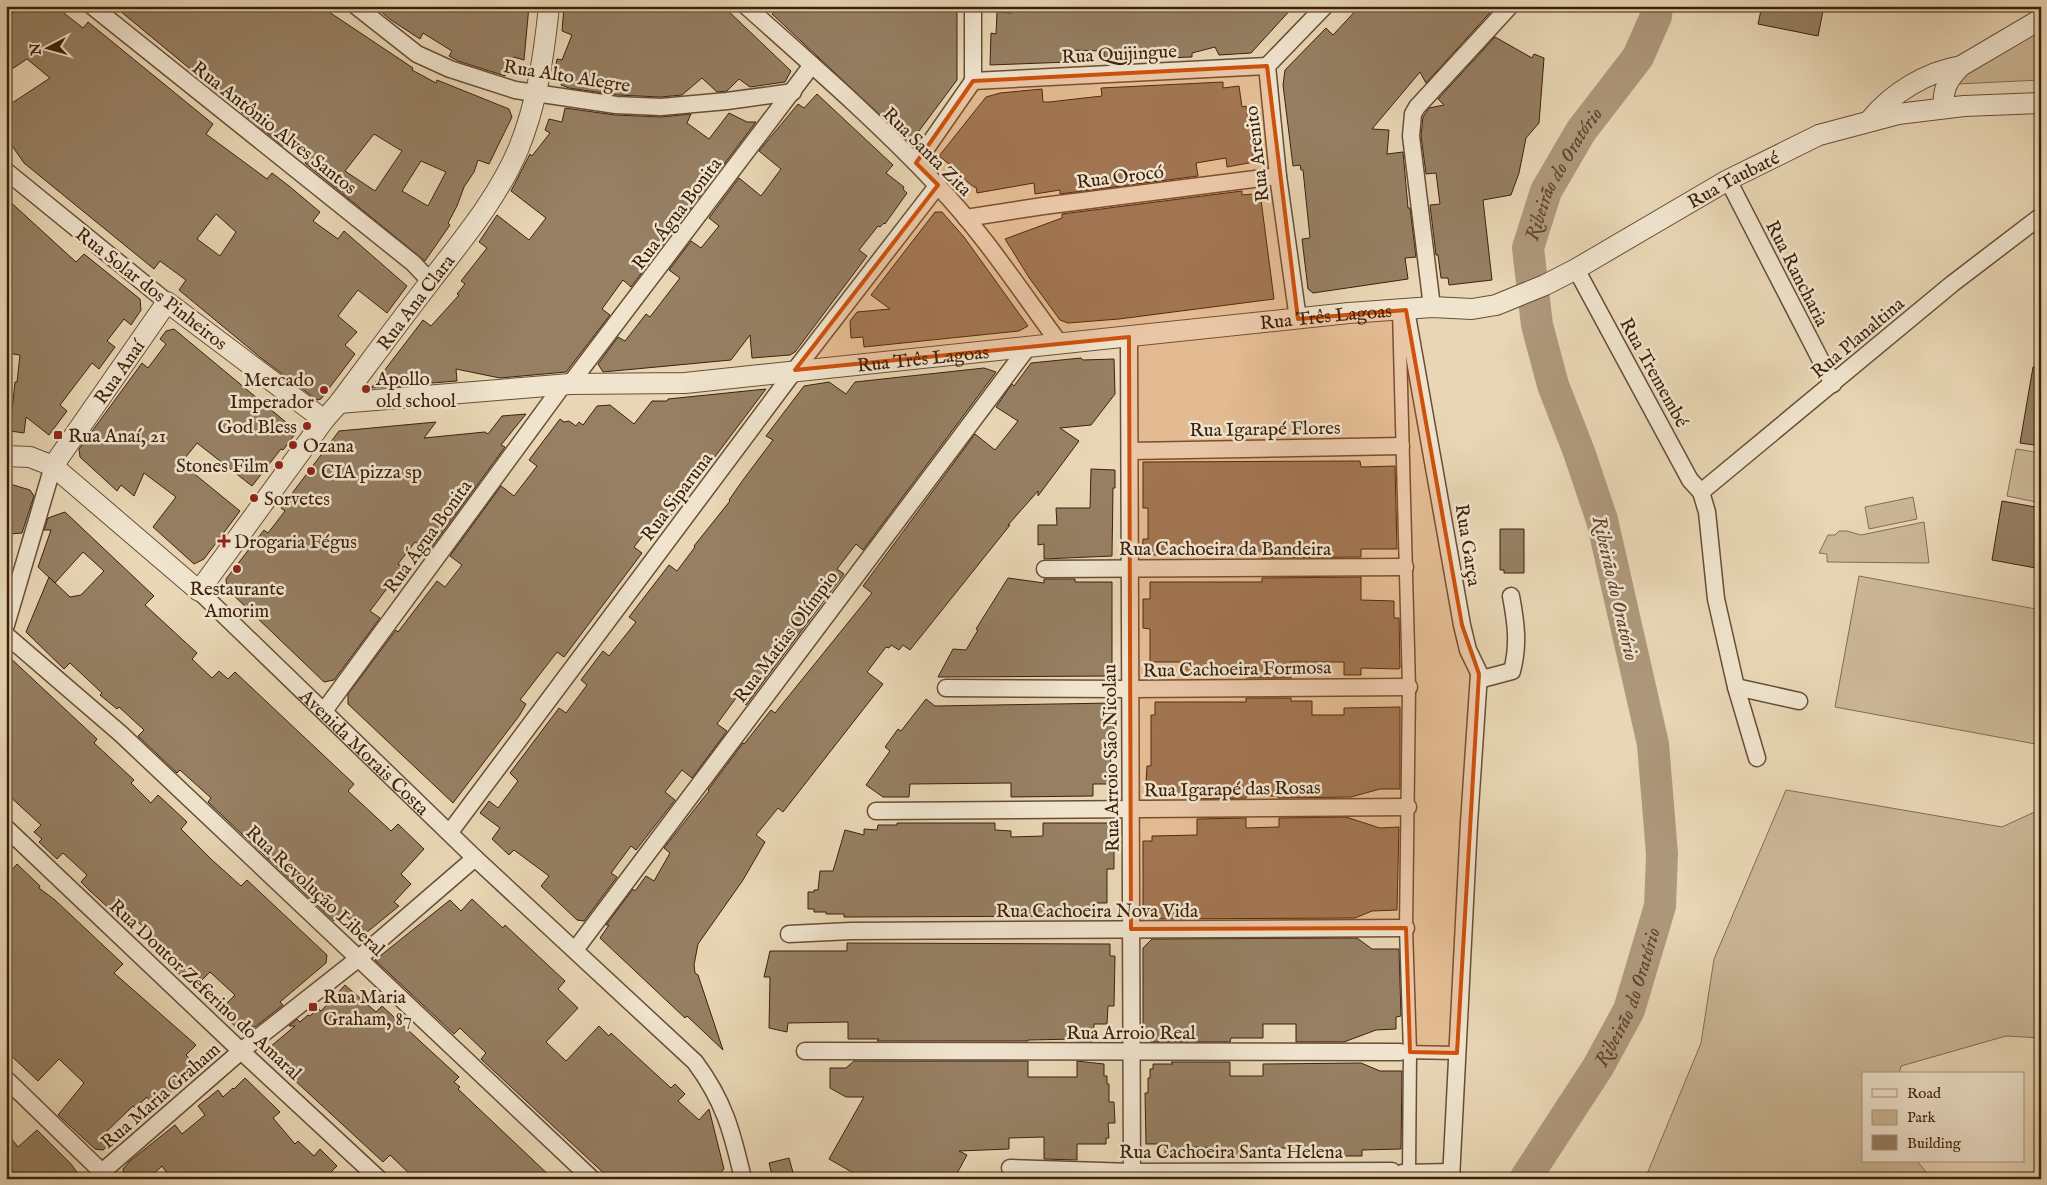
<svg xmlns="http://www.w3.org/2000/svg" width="2047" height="1185" font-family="'IM FELL English',serif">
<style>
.green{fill:#cbb797;stroke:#846c51}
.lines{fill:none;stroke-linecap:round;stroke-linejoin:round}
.river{stroke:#ae987b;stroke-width:32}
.building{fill:#967f63;stroke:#3d210b;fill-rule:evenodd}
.pedestrian-casing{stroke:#684e35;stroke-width:15}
.minor-casing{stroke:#684e35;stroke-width:19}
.tertiary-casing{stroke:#684e35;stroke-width:22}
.pedestrian{stroke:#f0e4ce;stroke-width:12}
.minor{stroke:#f0e4ce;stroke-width:16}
.tertiary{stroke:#f0e4ce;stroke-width:20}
.marked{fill:#ce510c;fill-opacity:0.2;stroke:#ce510c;stroke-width:4;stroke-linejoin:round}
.poi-dot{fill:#8f2418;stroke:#f0e4ce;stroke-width:2}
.labels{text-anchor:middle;stroke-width:5;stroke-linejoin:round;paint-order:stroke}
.street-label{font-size:19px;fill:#3d210b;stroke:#f0e4ce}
.poi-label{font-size:19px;fill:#3d210b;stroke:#f0e4ce;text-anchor:start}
.water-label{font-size:20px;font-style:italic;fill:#5f452d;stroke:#f0e4ce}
</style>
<rect width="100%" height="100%" fill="#e8d6b4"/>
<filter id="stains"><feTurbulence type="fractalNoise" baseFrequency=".004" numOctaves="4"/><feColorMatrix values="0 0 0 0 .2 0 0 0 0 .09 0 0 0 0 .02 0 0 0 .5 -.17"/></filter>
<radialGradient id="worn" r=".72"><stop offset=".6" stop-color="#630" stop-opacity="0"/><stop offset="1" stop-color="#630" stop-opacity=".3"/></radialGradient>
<g class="green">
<path d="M2041 31V80L1957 84 1958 76Z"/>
<path d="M2016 449 2041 453V503L2007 496Z"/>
<path d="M1913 497 1917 519 1869 529 1865 507Z"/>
<path d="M1924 522 1929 563 1827 562V554L1819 553 1828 535H1835L1839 531H1847L1861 535Z"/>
<path d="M1859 576 2041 610V745L1835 707Z"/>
<path d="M1786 790 2002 827 2041 809V1038L2006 1036 1901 1066 1899 1074H1863V1161H1917L1932 1179H1645L1701 1043 1714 959Z"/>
</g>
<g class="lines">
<path class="river" id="s1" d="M1525 1179 1598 1067 1629 1010 1660 906 1662 854 1653 744 1602 520 1579 452 1553 385 1537 325 1528 248 1546 191 1581 131 1638 57 1656 16 1657 6"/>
</g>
<g class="building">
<path d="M18 6H55L83 28 88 22 213 124 206 134 267 179 272 173 289 186 320 212 313 221 338 239 344 231 407 286 387 313 358 290 338 316 357 332 345 345 355 354 321 399 317 400 261 358 179 290 186 280 160 261 154 269 24 163 6 137V107L50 78 27 59 6 73V22ZM216 214 236 232 220 256 197 239Z"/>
<path d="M114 6H320L413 68 412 70 436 83 437 80 509 109 512 117 489 164 478 160 474 172 464 187 457 206 448 223 450 225 425 261 305 163 310 157 289 139 283 146 241 112 243 110 208 80 206 82ZM374 134 402 151 375 191 345 171ZM421 161 446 172 428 206 402 191Z"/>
<path d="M374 6H529L524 60 514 57 505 76 458 61 449 56 452 51 423 33 420 39 391 20Z"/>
<path d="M564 6H723L791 71 785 82 750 87 739 79 727 91 717 92 702 78 682 95 661 97 617 95 569 88 561 85 563 79 554 77 557 59 562 60 572 35 562 31Z"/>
<path d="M779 6H957V80L910 143 772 14Z"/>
<path d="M1050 6H1294L1251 53 1219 55 1215 47 1192 53V57L1104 60V51L1069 50V62L990 65 991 33 996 34 997 12 1012 13V7L1050 8Z"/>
<path d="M1360 6H1496L1426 83 1420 72 1372 129 1389 130 1387 154 1403 152 1408 208H1410L1416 257 1405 258 1408 279 1313 293 1308 289 1302 239 1310 238 1303 170H1301L1300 165 1293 166 1283 85 1285 70 1326 28 1333 35Z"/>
<path d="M1762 6H1824L1818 36 1758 24Z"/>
<path d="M1495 37 1532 58 1534 54 1544 58 1539 123 1526 138 1519 173 1511 195 1483 200 1492 280 1449 285 1448 278H1441L1438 255H1436L1430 205 1440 204 1436 173 1426 174 1421 136 1423 117 1429 108 1444 105 1438 99Z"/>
<path d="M1223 82V88L1239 86 1242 107 1246 106 1254 162 1227 167 1226 158 1196 163 1198 176 1060 194V190L1035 194 1034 183 977 193 976 187H974L956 173 958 171 939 156 986 97 1000 93 1042 89 1043 102H1049L1102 96 1101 88Z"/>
<path d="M817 94 893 165 886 173 904 187 903 189 907 193 885 224 884 223 880 227 878 226 859 250 867 256 795 352 790 355 752 358 750 335 731 360 603 372 598 364 618 337 625 341 646 314 650 317 680 278 669 270 691 241 701 248 719 226 709 218 739 178 761 196 781 169 759 151 798 104 804 108Z"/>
<path d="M565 108 615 115 661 117 691 114 687 123 709 139 729 113 747 122H756L631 287 623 280 602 309 610 315 566 372 500 378 456 369 457 381 432 383 424 377 418 385 371 388 423 320 431 326 459 295 457 294 465 284 461 281 487 248 479 242 497 215 529 240 546 218 511 191 530 154 532 156 550 133 545 130 549 119 562 122Z"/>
<path d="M1242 191V195L1253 194V197H1257L1258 201 1261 200 1274 299 1119 319 1068 323 1060 320 1030 279 1005 239 1062 218V214Z"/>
<path d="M6 198 76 262 84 254 140 299 141 310 131 325 124 319 107 341 115 347 99 369 92 363 60 405 67 411 49 435 26 417 24 433 10 431 15 382H17L20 355 6 353Z"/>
<path d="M935 212H942L964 237 1028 326 1019 331 864 347 863 337 851 338 850 321 857 312 890 309 871 295Z"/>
<path d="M174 329 293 428 295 434 283 450 281 449 252 486 197 443 181 463 240 511 204 559 194 564 153 527 176 497 144 473 134 496 121 485 117 491 80 457 79 449 142 363 148 368 166 344 160 339 166 331Z"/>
<path d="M1081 358 1083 360 1114 359 1115 394 1091 425 1060 428 1079 441 1038 496V491L1008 525H1010L910 650 903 645 899 650 891 645 889 648 886 647 867 672 883 684 783 812 778 808 756 835 765 842 743 880 698 944 694 965 695 973 698 975 723 1050 687 1016 685 1018 600 938 609 925H606L633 889 635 891 646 876 654 881 670 853 664 848 709 791 708 790 743 743 744 744 771 710 775 713 872 593 863 586 975 434 995 450 1018 421 996 407 1012 384 1014 386 1031 363Z"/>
<path d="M2033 367 2041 368V446L2020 443Z"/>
<path d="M984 368 996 372 863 550 856 544 837 569 844 574 746 705 736 698 717 724 727 731 692 778 682 770 665 792 675 800 636 850 631 846 611 873 617 877 584 921 577 920 541 886 549 876 514 850 509 855 492 839 500 828 480 813 489 801 498 808 518 781 510 773 559 708 566 713 587 685 581 680 603 651 609 656 636 622 629 617 669 565 677 571 695 547 694 546 730 501 729 500 743 480 773 440 766 436 804 386 829 382 846 394 855 382Z"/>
<path d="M766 389 668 519 666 518 658 529 652 524 634 547 642 553 564 657 557 652 520 700 526 704 519 716 453 803 348 704V694L396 630 398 632 437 581 445 587 462 565 450 556 501 486 514 496 537 466 529 460 560 419 564 422 569 421 576 426 579 422 583 425 597 406 610 405 634 424 652 401H667L668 399Z"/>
<path d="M526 414 501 445 505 447 428 552 415 542 398 564 403 567 370 611 380 618 334 680 324 682 227 589 226 579 264 530 268 533 285 511 281 508 339 431 436 422 424 438 485 432 488 434 502 416Z"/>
<path d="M1360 461 1361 467 1395 466 1397 549H1361V557L1262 558V554L1142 555 1143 539H1148V508H1143V462Z"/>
<path d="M1091 469 1115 470V488H1113L1112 556 1044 559V544L1038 545V525H1057L1056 508H1090Z"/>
<path d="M10 484 30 490 34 496 22 533 10 534V517L6 518V494H10Z"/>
<path d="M2002 501 2041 508V569L1992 560Z"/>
<path d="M65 512 154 596 145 605 197 653 192 659 212 678 219 671 228 679 235 672 354 784 348 791 391 831 398 824 424 849 401 874 411 884 394 902 399 906 366 933 344 915 340 914 334 921 208 802 211 798 180 770 177 773 138 736 144 730 119 707 117 709 100 695 102 693 70 663 64 669 26 632 49 577 70 597 81 595 104 571 83 552 55 583 38 567 51 530H44L48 518Z"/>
<path d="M1500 529H1524V573H1504V570H1500Z"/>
<path d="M1361 577V600L1394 601V618H1399L1400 668 1399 669 1361 668V675H1344V662H1291V678H1246V674L1180 675V662H1150V629L1143 628V599H1150V582H1262V578Z"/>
<path d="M1008 578 1044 583V579H1075V582H1112V676L938 677 953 649 966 650 978 630 976 629Z"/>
<path d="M6 654 97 739 94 743 134 780 131 783 151 803 158 795 187 822 181 829 211 859 241 886 247 880 327 955 326 963 280 1002 283 1005 255 1027 237 1028 219 1011 235 995 210 972 202 980 194 974 187 981 149 946 156 938 130 915 123 921 89 890 81 882 87 875 63 853 57 859 39 842 42 839 34 832 41 825 6 793Z"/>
<path d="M1246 698H1291V701H1312V715H1344V708L1400 707V789H1380L1351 797 1278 798V796H1247L1246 798 1197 799V796H1156V783L1146 782 1147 766H1151V715H1155V702H1246Z"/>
<path d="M926 699 935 706 1114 703V749H1111L1110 784H1093V796L1011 797V783L910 784 909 797H883L866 785 890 751 885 747 898 729 901 731Z"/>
<path d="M1346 817 1380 828 1399 827 1397 910 1372 911 1355 918 1152 919V916H1143V841H1152V836L1197 835V819L1246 818V828L1279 827V818Z"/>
<path d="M897 823H995V830L1011 831V837L1043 836V823H1114V869H1107V903H1094V916L847 917H844V914H826V912H814V909H808V892H814V890H818L820 871H833L845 830 864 835V829L877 830 878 825H897Z"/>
<path d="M17 864 40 886 39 888 55 900 123 964 114 973 196 1045 186 1055 196 1065 178 1082 180 1084 159 1102 157 1101 153 1104 147 1097 135 1108 133 1106 105 1133 113 1142 103 1150 95 1149 58 1115 84 1083 59 1059 38 1081 6 1051V876Z"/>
<path d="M472 899 503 928 505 925 565 981 558 989 578 1008 546 1042 566 1061 599 1026 609 1036 611 1033 671 1088 675 1084 685 1094 678 1101 699 1120 709 1109 724 1169 715 1179H610L481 1059 486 1053 460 1028 454 1034 375 960 450 900 461 911Z"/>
<path d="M1357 938 1372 949H1399L1401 1016 1396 1017V1029L1376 1030 1344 1042H1296V1024H1263V1038H1231L1230 1042H1151L1143 1034V948L1152 939Z"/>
<path d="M847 943 1110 944V956H1115L1114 1006H1108L1107 1024H1094L1093 1041H1077V1039L1028 1040V1041H877L879 1039H848V1022L788 1023 787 1032 769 1028 770 977H764L770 951H847Z"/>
<path d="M345 985 376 1012 382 1006 459 1077 454 1082 460 1087 458 1089 553 1179H415L390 1155 383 1162 264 1052 295 1026H289L297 1019 300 1022 308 1015 310 1016 318 1008 321 1011Z"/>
<path d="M854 1061H1028V1077H1077V1061L1104 1064V1076H1107V1084H1109V1102H1114L1115 1123H1108L1109 1138H1106V1144H1077V1160L1044 1159V1137L1009 1138V1149L959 1151 967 1155 954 1179H864L829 1159 864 1097H846L830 1088V1068H846Z"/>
<path d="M1171 1062H1230V1076H1263V1064L1361 1063 1380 1071H1402L1401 1149 1362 1150V1156H1297V1148H1247L1246 1156 1231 1157V1148L1193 1147V1157H1165V1144H1146L1145 1093H1148V1078H1150V1069H1153V1064H1173Z"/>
<path d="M245 1078 280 1112 273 1118 295 1144 298 1141 314 1156 320 1149 337 1166 324 1179H171L162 1166 148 1179H124L123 1169 130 1161 175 1125 182 1134 205 1115 198 1106 218 1090 223 1097 233 1088 234 1089Z"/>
<path d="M37 1130 71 1164 82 1179H19L6 1162V1132L18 1147Z"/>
<path d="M789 1158 794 1176 773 1179 769 1163Z"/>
</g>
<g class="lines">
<defs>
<g id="pedestrian">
<path d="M1399 310 1409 687 1406 928 1410 1052 1409 1171"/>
<path d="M1402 1052 1457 1053"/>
<path d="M1402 1171 1452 1170"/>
</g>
<g id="minor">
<path d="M92 6 413 263 430 281"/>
<path d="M356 6 417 54 450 69 515 90 616 105 661 107 727 101 793 92"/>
<path d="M746 6C811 64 878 122 937 185 983 233 1020 290 1060 344"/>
<path d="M973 81 1267 66"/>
<path d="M916 163 973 81V6"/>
<path d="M6 171 167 302"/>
<path d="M1728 180 1833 384"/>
<path d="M966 218 1043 206 1278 176"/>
<path d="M1576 269 1690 480 1701 492 1707 512 1716 599 1736 687 1757 758"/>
<path d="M1432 307 1411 136 1413 114 1417 107 1510 6"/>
<path d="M1406 310 1462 625 1468 650 1482 679 1512 671C1519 644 1516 623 1511 596"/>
<path d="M1298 319 1278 176 1267 66 1325 6"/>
<path d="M1129 337 1132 1179"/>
<path d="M570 384 812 65"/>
<path d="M1130 451 1401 446"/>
<path d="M1701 492 1952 284 2041 216"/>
<path d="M1045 569 1405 567"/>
<path id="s2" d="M199 591 475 858 695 1062C724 1101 732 1131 743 1179"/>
<path d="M6 625 53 466"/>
<path d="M6 635 121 734 592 1179"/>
<path d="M1736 687 1799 701"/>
<path d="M946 688 1129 689 1409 687"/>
<path d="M324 711 563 385"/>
<path d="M876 811 1408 807"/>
<path d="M6 828 241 1051 379 1179"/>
<path d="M450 832 795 370 938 185"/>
<path d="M789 934 851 931 1406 928"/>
<path d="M575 950 1028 347"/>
<path d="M805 1051 1400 1052"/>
<path d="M6 1079 102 1172 106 1179"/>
<path d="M1010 1168 1132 1172 1392 1171"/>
<path d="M102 1172 241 1051 359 958 475 858"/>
<path d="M1451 1179 1469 823 1479 674"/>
</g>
<g id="tertiary">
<path d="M1944 108C1942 89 1948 79 1961 66L2041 19"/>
<path d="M1870 120C1892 93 1926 72 1961 66"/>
<path id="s3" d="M339 403 570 384 685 383 1349 313 1432 307 1472 309 1496 305 1545 285 1576 269 1728 180 1819 135 1898 114 1964 106 2041 103"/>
<path id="s4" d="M6 456 30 457 53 466 199 591 324 420 339 403C369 363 399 322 430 282 462 240 497 199 518 150 537 104 544 55 549 6"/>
<path id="s5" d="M53 466 167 302 324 420"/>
</g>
</defs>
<use href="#pedestrian" class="pedestrian-casing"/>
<use href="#minor" class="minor-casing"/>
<use href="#tertiary" class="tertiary-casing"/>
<use href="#pedestrian" class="pedestrian"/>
<use href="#minor" class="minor"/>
<use href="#tertiary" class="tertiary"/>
</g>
<path class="marked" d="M1267 66 1298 319 1406 310 1462 625 1479 674 1457 1053 1410 1052 1406 928 1131 929 1129 337 795 370 938 185 916 163 973 81Z"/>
<g class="poi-dot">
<circle cx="366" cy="389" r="5"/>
<circle cx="324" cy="390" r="5"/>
<circle cx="307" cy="426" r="5"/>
<rect x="53" y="430" width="10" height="10" rx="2.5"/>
<circle cx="293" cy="445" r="5"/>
<circle cx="279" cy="465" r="5"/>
<circle cx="311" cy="471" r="5"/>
<circle cx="254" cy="498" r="5"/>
<path d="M221.5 533.5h5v5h5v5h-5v5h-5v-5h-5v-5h5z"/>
<circle cx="237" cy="569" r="5"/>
<rect x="308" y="1002" width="10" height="10" rx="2.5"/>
</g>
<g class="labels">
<g class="street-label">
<text transform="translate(1119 53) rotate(-3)" y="7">Rua Quijingue</text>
<text transform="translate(567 75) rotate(9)" y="7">Rua Alto Alegre</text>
<text transform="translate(275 127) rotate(38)" y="7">Rua Antônio Alves Santos</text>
<text transform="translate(928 151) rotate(45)" y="7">Rua Santa Zita</text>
<text transform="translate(1256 154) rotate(-97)" y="7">Rua Arenito</text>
<text transform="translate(1120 176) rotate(-7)" y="7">Rua Orocó</text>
<text dy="7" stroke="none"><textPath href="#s3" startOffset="1431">Rua Taubaté</textPath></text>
<text transform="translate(676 213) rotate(-53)" y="7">Rua Água Bonita</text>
<text transform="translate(1798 273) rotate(63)" y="7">Rua Rancharia</text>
<text transform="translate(152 288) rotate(38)" y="7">Rua Solar dos Pinheiros</text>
<text dy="7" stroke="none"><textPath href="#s4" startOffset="602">Rua Ana Clara</textPath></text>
<text dy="7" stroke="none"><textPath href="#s3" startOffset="991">Rua Três Lagoas</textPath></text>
<text transform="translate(1857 337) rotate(-40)" y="7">Rua Planaltina</text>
<text dy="7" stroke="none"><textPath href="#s3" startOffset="586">Rua Três Lagoas</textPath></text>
<text dy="7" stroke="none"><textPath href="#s5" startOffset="115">Rua Anaí</textPath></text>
<text transform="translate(1655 372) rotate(61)" y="7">Rua Tremembé</text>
<text transform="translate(1265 428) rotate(-1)" y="7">Rua Igarapé Flores</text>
<text transform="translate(676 496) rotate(-53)" y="7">Rua Siparuna</text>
<text transform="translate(427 536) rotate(-54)" y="7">Rua Água Bonita</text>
<text transform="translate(1469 545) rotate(81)" y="7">Rua Garça</text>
<text x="1225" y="555">Rua Cachoeira da Bandeira</text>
<text transform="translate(785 636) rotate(-53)" y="7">Rua Matias Olímpio</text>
<text transform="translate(1237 668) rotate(-1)" y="7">Rua Cachoeira Formosa</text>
<text dy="7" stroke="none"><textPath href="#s2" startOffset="231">Avenida Morais Costa</textPath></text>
<text transform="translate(1110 758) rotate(-91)" y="7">Rua Arroio São Nicolau</text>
<text transform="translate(1232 788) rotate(-1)" y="7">Rua Igarapé das Rosas</text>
<text transform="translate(316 890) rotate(43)" y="7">Rua Revolução Liberal</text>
<text x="1097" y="917">Rua Cachoeira Nova Vida</text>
<text transform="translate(206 989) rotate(43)" y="7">Rua Doutor Zeferino do Amaral</text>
<text x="1131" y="1039">Rua Arroio Real</text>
<text transform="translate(160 1095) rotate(-41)" y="7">Rua Maria Graham</text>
<text x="1231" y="1158">Rua Cachoeira Santa Helena</text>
</g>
<g class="poi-label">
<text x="376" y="385">Apollo<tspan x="376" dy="22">old school</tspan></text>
<text x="314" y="386" text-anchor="end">Mercado<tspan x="314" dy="22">Imperador</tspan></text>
<text x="297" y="433" text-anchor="end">God Bless</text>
<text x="68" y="442">Rua Anaí, 21</text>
<text x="303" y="452">Ozana</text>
<text x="269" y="472" text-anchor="end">Stones Film</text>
<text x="321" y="478">CIA pizza sp</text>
<text x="264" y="505">Sorvetes</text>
<text x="234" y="548">Drogaria Fégus</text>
<text x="237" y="595" text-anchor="middle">Restaurante<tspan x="237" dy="22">Amorim</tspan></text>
<text x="323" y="1003">Rua Maria<tspan x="323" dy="22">Graham, 87</tspan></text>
</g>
<g class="water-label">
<text dy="7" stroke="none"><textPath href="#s1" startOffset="1065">Ribeirão do Oratório</textPath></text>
<text transform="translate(1616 588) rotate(77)" y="7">Ribeirão do Oratório</text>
<text dy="7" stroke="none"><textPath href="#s1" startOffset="210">Ribeirão do Oratório</textPath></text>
</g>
</g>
<rect width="2047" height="1185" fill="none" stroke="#e8d6b4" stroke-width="25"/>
<rect x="8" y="8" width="2032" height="1170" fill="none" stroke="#3d210b" stroke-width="2.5"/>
<rect x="12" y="12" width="2022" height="1160" fill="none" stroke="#3d210b"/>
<rect x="1862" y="1072" width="162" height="90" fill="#f0e4ce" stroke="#a89680"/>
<rect x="1872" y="1089" width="25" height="8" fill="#f0e4ce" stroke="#a89680"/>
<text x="1907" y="1098" font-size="15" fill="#3d210b">Road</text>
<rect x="1872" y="1110" width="25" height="15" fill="#cbb797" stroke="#a89680"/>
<text x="1907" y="1122" font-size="15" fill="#3d210b">Park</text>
<rect x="1872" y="1135" width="25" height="15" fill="#967f63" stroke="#a89680"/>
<text x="1907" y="1148" font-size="15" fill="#3d210b">Building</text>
<g transform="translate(48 48) rotate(264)" stroke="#f0e4ce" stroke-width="4" paint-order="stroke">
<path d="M0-4L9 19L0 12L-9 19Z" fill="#3d210b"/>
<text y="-8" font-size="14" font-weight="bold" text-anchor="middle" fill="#3d210b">N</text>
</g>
<rect width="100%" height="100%" filter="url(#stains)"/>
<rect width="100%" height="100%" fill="url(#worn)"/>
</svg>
